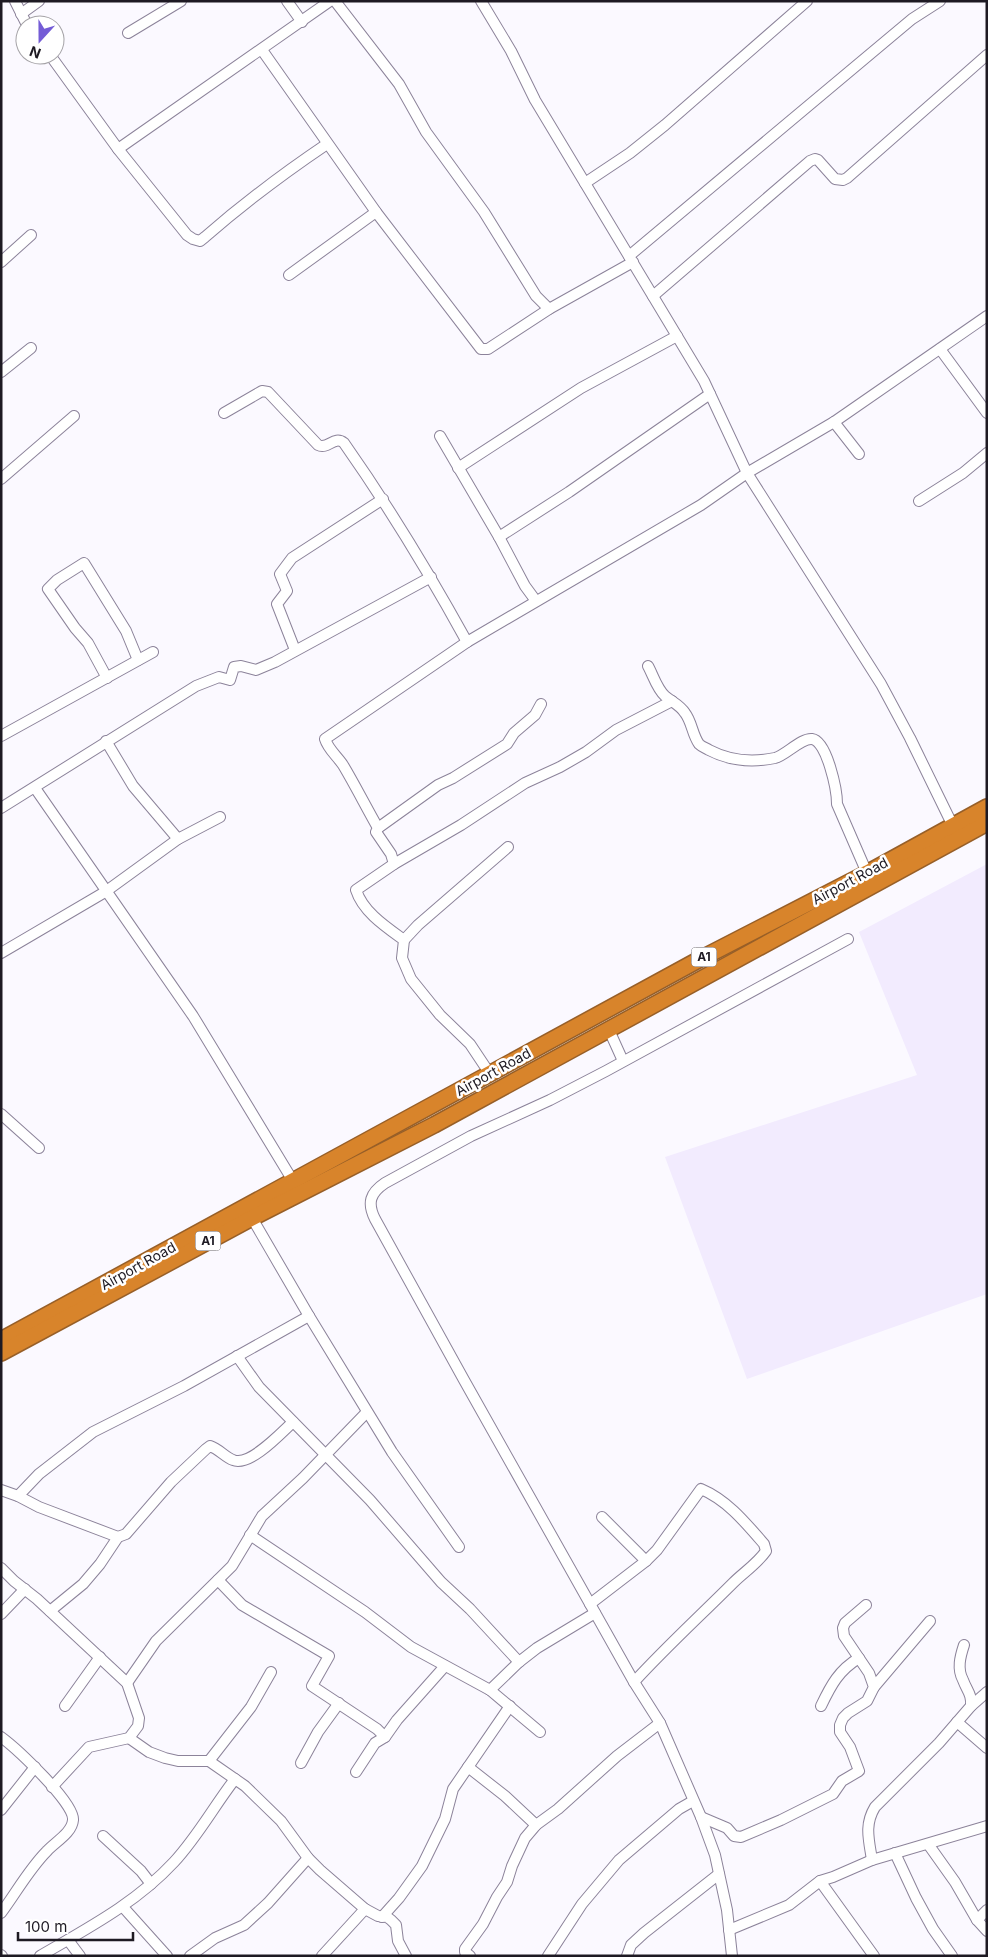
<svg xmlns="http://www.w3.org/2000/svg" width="988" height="1957" font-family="Inter,sans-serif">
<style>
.built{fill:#f2ebfe}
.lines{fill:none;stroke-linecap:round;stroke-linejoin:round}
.minor-casing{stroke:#8c839a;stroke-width:12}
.highway-casing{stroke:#975f28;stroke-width:18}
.minor{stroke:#fff;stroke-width:10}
.highway{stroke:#d8842b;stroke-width:15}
.labels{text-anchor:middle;stroke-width:5;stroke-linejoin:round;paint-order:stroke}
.shield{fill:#fff;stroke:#625f65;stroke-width:1}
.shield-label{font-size:12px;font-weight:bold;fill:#1e1a23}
.street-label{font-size:14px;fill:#1e1a23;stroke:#fff}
</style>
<rect width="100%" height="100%" fill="#fbf9ff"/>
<path class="built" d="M987 864V1294L747 1379 665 1157 917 1075 859 932Z"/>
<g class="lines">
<defs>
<g id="minor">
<path d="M15 1 27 25"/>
<path d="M287 1 302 22"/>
<path d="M335 1 399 84 426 132 484 212 536 296 549 309"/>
<path d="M481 1 511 51 535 100 704 381 747 473 881 684 910 738 953 826"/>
<path d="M21 14 39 1"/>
<path d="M128 33 181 1"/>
<path d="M262 50 376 212 481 349H488L549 309 633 262"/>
<path d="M50 55 118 149 187 235 193 239 200 241 205 237C244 203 284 173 327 144"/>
<path d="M118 149 330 1"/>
<path d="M585 183 630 153 665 125 807 1"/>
<path d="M629 256 912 19 940 1"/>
<path d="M1 262 31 235"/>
<path d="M289 275 376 212"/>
<path d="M653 296 810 161 815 159 818 160 835 179 843 180 847 178 987 55"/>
<path d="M940 349 987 413"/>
<path d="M1 372 31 348"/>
<path d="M224 413 262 391 268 392 318 445C328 450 334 435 344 443 389 507 429 573 467 642"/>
<path d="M834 422 859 454"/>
<path d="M440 436 499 537 525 586 536 601"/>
<path d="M458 468 581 388 677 336"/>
<path d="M1 479 74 416"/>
<path d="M919 501 963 473 987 453"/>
<path d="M499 537 569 492 710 394"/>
<path d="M295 650 277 604 287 591 280 574 292 558 383 499"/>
<path d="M648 666C653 675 657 689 665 696 672 702 680 705 685 713 692 722 692 734 699 744 702 747 706 748 709 750 730 761 751 763 775 758 786 755 801 738 812 739 827 741 837 790 837 804L867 873"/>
<path d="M107 678 88 643 75 628 48 589 57 580 84 563 126 631 138 660"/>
<path d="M1 736 153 652"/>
<path d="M106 741 133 786 178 839"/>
<path d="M35 788 193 1016 293 1181"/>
<path d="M1 808 196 686 219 677 230 680 234 667 241 666 256 670 275 662 431 577"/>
<path d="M378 828 438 785 453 778 507 744 514 733 535 715 541 704"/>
<path d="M394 864 461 825 525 783 560 767 586 752 616 730 672 701"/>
<path d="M404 940 418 925 508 847"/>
<path d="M1 953 105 892 178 839 220 817"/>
<path d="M609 1030 623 1061"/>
<path d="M490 1074 470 1044 440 1015 411 979 402 958 404 940C386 927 363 912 356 890L394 864 391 854 376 832 378 828C366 807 355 785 343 765 337 756 328 749 325 739L467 642 701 505 747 473 834 422 987 316"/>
<path d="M1 1114 39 1148"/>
<path d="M252 1218 309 1316 392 1452 459 1547"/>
<path d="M237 1356 259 1387 370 1500 441 1582 470 1609 519 1662"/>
<path d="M1 1490 18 1496 39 1507 118 1537"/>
<path d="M18 1496 39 1474 93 1432 184 1386 309 1316"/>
<path d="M602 1517 646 1561"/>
<path d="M250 1535 365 1612 411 1647 490 1690 540 1732"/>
<path d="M1 1568 14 1581 37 1599 127 1683 139 1718 138 1726 129 1738 89 1747 52 1787"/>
<path d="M218 1580 242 1605 329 1656 312 1686 377 1729 385 1737"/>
<path d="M590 1604 646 1561 657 1550 701 1489C727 1500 745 1522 764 1544L766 1551C757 1564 744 1572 733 1583 700 1616 665 1648 634 1682"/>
<path d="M50 1611 83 1584 100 1564 118 1537 126 1534 171 1482 206 1449 210 1446C219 1449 225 1457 233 1460 250 1467 281 1433 293 1422"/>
<path d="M1 1614 25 1589"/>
<path d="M964 1645C960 1657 957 1669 963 1680 967 1691 972 1694 971 1706"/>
<path d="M127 1683 156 1641 232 1566 262 1516 303 1478 367 1412"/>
<path d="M874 1687 930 1621"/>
<path d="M490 1690 519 1662 537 1648 595 1613"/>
<path d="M65 1706 100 1657"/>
<path d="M821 1706C831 1685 839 1670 859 1658"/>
<path d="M957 1722 987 1748"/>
<path d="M1 1737C16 1748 75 1803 73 1820 72 1833 55 1842 47 1851 29 1869 16 1893 1 1913"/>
<path d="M129 1738 149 1752 165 1758 178 1761H209L245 1786 281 1821 308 1858 320 1870 365 1909 378 1916 387 1917 391 1920 396 1925 398 1941 406 1956"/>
<path d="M209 1761 251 1707 271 1672"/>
<path d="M301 1763 318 1732 339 1703"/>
<path d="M468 1767 505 1796 536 1825"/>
<path d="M356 1772 375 1743 385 1737 397 1720 445 1666"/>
<path d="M1 1810 35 1767"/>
<path d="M701 1817 727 1828 734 1836 741 1837 781 1820 833 1794 842 1781 859 1771 850 1747 840 1732V1725L843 1718 848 1713 867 1701 874 1687 869 1673 844 1636 843 1628 845 1623 866 1605"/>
<path d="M103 1836 141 1871 151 1884"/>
<path d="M928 1844 955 1882 977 1920 987 1931"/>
<path d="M895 1853 916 1898 933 1929 952 1956"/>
<path d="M872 1860C869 1840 864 1825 875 1807L939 1743 971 1706 987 1692"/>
<path d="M820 1881 874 1956"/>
<path d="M123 1907 167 1956"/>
<path d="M382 1917 399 1898 422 1866 445 1819 453 1789 510 1706"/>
<path d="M977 1920 987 1910"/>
<path d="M729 1930 789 1905 820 1881 833 1877 872 1860 987 1826"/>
<path d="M68 1940 80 1956"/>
<path d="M1 1955 2 1956"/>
<path d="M40 1956C88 1928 136 1903 174 1862 198 1836 214 1806 235 1779"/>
<path d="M190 1956 215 1938 244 1925 268 1903 308 1858"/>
<path d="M322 1956 365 1909"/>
<path d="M470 1956 465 1952V1949L483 1924 497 1897 507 1882 512 1866 525 1838 536 1825 558 1809 617 1756 660 1723"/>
<path d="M548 1956 582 1904 619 1860 679 1809 693 1801"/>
<path d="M627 1956 631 1945 644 1933 719 1874"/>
<path d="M732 1956 727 1910 715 1855 701 1817 660 1723 634 1682 464 1380 375 1219C367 1203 370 1193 385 1183L471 1136 550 1100 606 1071 848 939"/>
</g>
<g id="highway">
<path d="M1 1340 702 958 867 873 987 807"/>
<path d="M1 1353 252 1218 434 1125 987 823"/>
</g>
</defs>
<use href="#minor" class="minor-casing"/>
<use href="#highway" class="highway-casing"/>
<use href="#minor" class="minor"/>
<use href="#highway" class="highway"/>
</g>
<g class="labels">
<g class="shield">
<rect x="691.5" y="947.5" width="25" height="19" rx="4"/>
<rect x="195.5" y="1231.5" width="25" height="19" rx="4"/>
</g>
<g class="shield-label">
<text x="704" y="961">A1</text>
<text x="208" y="1245">A1</text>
</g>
<g class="street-label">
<text transform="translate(850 881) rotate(-28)" y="5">Airport Road</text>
<text transform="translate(493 1072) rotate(-29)" y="5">Airport Road</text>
<text transform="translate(138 1266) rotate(-29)" y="5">Airport Road</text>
</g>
</g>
<rect width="988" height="1957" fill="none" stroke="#1e1a23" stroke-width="5"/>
<g transform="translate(40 40) rotate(201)"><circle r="24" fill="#ffffff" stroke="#a5a3a7"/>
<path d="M0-4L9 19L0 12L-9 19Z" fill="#745cd6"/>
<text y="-8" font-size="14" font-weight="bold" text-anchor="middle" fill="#1e1a23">N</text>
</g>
<path d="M18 1932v8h115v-8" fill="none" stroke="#1e1a23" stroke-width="2.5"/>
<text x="25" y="1932" font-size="15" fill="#1e1a23" stroke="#ffffff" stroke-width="4" paint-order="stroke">100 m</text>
</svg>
